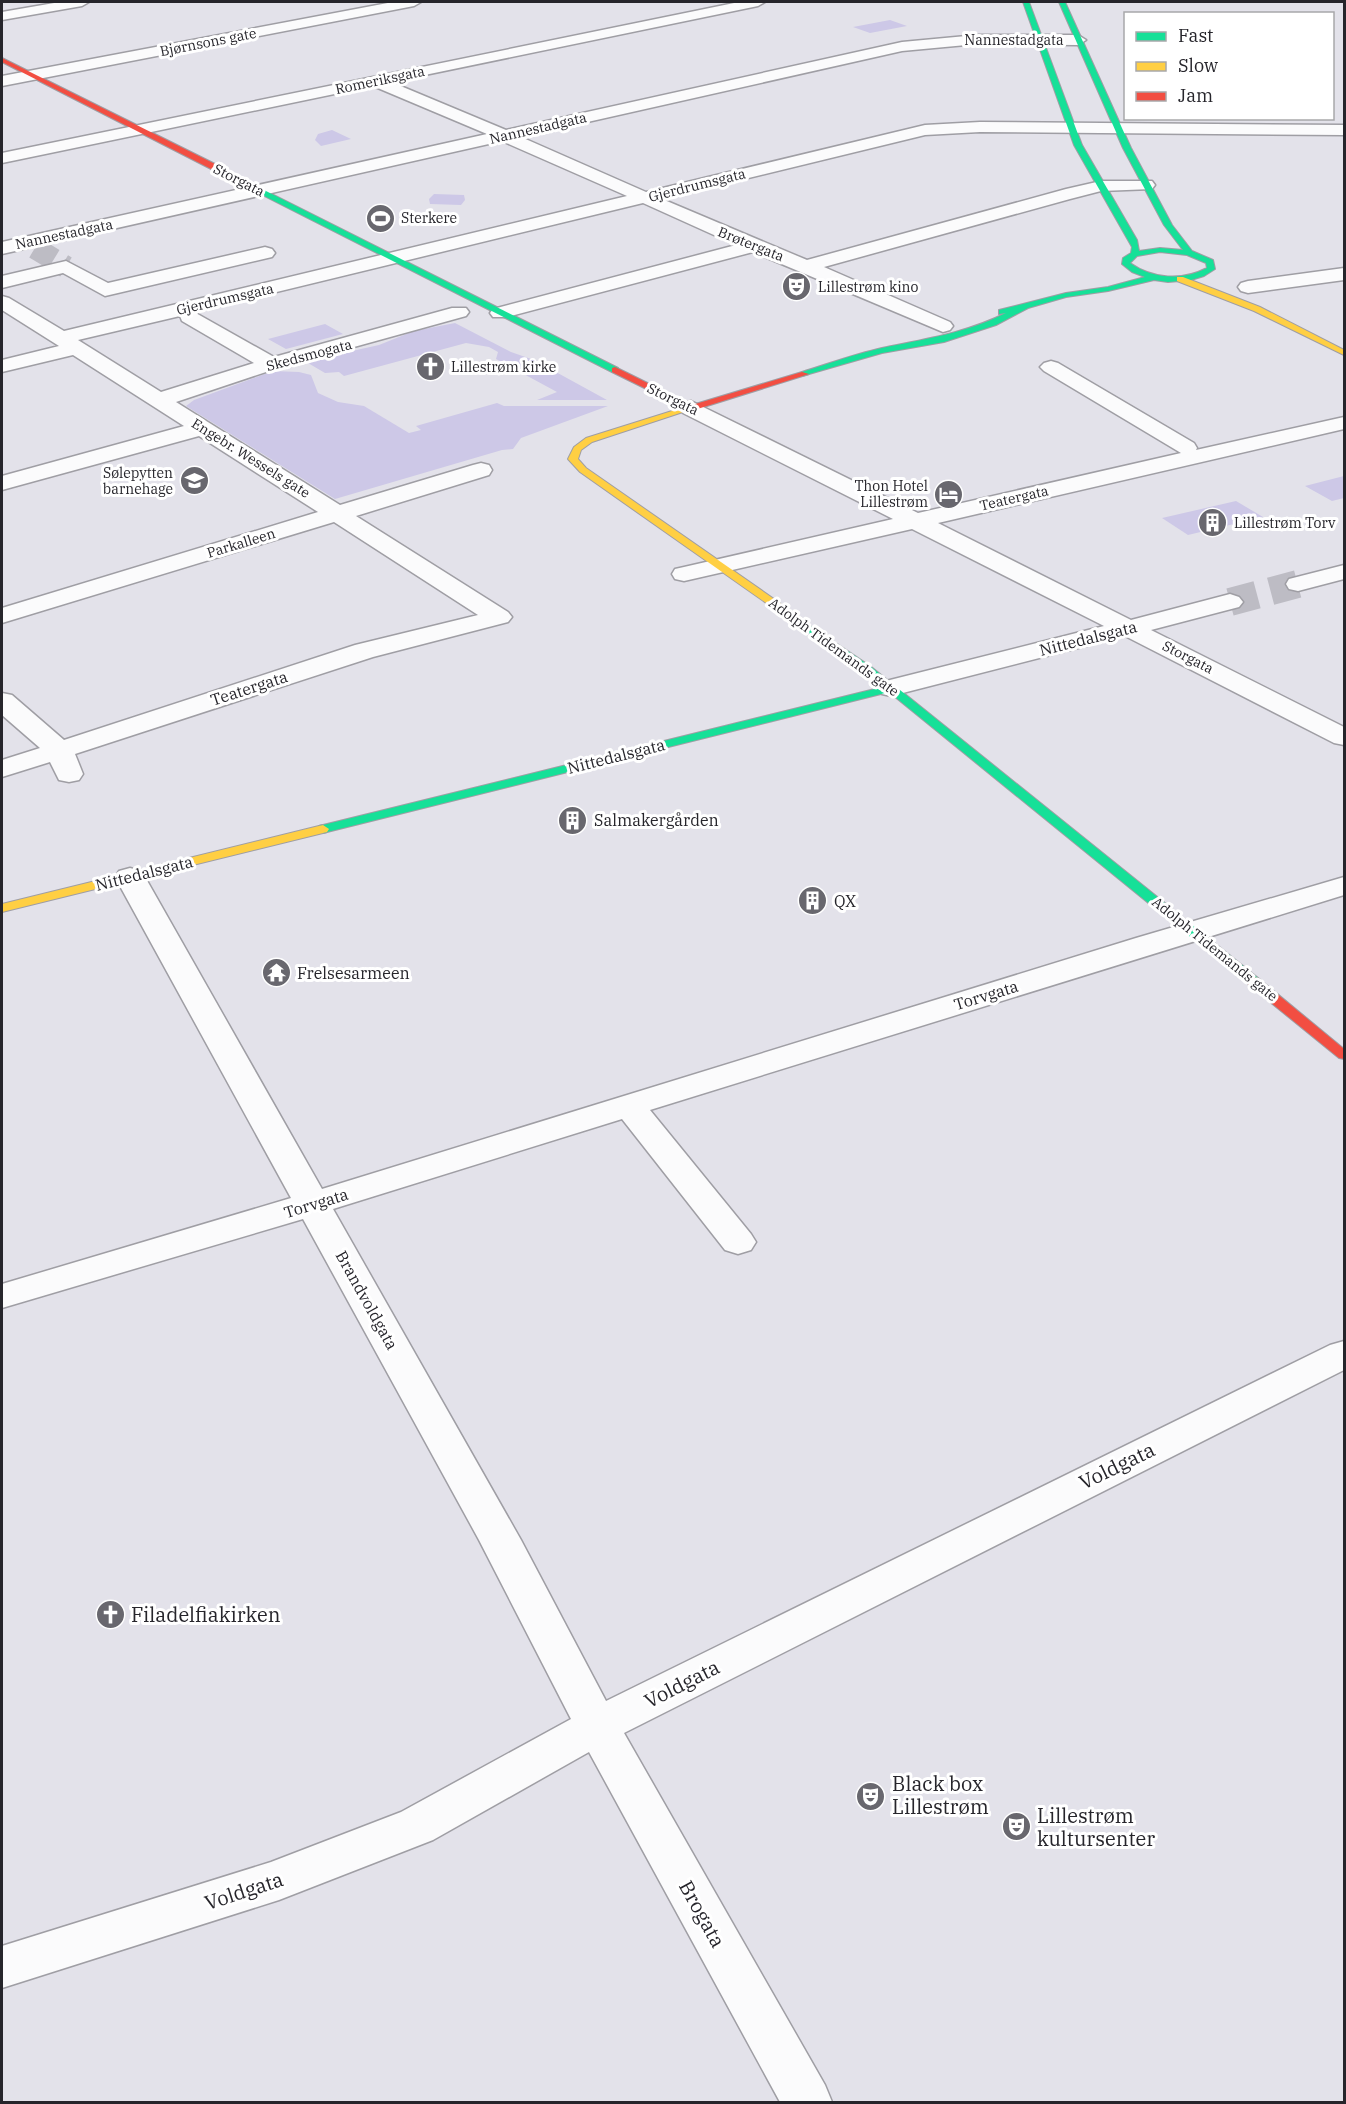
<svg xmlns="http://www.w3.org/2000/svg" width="1346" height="2104" font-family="'IBM Plex Serif',serif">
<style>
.green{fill:#cdc8e7}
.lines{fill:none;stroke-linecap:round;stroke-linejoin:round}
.street-tunnel-far1{stroke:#bdbcc4;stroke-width:22;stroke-dasharray:22 10;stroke-linecap:butt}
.street-tunnel{stroke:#bdbcc4;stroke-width:28;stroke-dasharray:28 14;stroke-linecap:butt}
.street-casing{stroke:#9f9ea4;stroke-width:3}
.fast-casing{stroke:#9f9ea4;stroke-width:2}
.slow-casing{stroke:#9f9ea4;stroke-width:2}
.jam-casing{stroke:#9f9ea4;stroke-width:2}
.street{fill:#fbfbfc;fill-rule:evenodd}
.fast{fill:#16e098;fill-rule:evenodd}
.slow{fill:#ffcf43;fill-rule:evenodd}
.jam{fill:#f24e42;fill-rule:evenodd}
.labels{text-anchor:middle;stroke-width:6;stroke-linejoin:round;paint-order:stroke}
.far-street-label{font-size:14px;fill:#26252b;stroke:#fff}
.far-poi-label{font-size:14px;fill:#26252b;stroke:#fff;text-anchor:start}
.street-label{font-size:16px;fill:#26252b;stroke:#fff}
.poi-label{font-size:16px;fill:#26252b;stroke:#fff;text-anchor:start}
.near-street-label{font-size:20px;fill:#26252b;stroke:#fff}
.near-poi-label{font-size:20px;fill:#26252b;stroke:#fff;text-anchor:start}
</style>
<rect width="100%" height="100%" fill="#e3e2ea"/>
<g class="green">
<path d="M890 20 907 26 870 33 853 27Z"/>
<path d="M332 130 351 139 321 146 315 140 318 134Z"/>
<path d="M434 194 464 195 465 200 461 205 430 204 429 199Z"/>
<path d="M455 323 511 352 534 360 607 400H537L557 392 496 359 498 352 489 347 466 343 344 376 339 372 325 373 308 363 316 359 379 345 414 331Z"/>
<path d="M325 324 343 334 286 349 268 339Z"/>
<path d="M273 371 299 372 311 375 318 393 338 402 364 406 409 433 421 430 416 426 497 403 504 406H608L521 438 513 449 502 450 335 499 186 406 194 400Z"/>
<path d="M1344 476V498L1332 501 1305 486Z"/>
<path d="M1236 501 1263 517 1188 535 1162 518Z"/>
</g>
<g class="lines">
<path class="street-tunnel-far1" d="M35 248 66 267"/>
<path class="street-tunnel" d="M1230 602 1298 584"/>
<defs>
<g id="street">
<path d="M60 2H89L82 6 2 20V12Z"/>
<path d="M393 2H421L414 6 2 86V76Z"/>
<path d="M739 2H765L758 6 391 82 506 130 902 42 977 35H1078L1086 40 1078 45 977 44 902 51 521 137 646 192 925 125 980 122 1344 125V135L980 132 925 135 662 199 807 260 1066 189 1101 181H1152L1155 185 1152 189 1101 191 1070 199 824 267 950 322 953 326 950 330 943 332 753 252 507 317H493L490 313 493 309 736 245 643 203 194 312 274 357 452 308H466L469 312 466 316 278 368 176 402 340 505 473 465 481 463 489 465 492 470 489 475 356 516 508 612 512 617 508 622 373 657 75 754 83 774 79 780 69 782 59 780 50 762 2 777V760L40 748 2 715V693L12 695 64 740 355 645 478 615 334 522 2 623V608L318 512 199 436 2 490V476L184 426 73 355 2 372V360L59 346 2 310V296L9 298 64 331 627 196 502 141 2 254V242L487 134 373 86 2 163V153ZM180 316 182 321 254 363 161 392 78 340Z"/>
<path d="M265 247 272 249 275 253 272 257 105 296 63 273 2 288V276L66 261 108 283Z"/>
<path d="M1344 268V280L1248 293 1241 291 1238 287 1241 283 1248 281Z"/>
<path d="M1051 361 1058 363 1194 443 1197 448 1196 450 1344 417V429L938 523 1131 620 1230 594 1239 597 1243 602 1239 607 1151 630 1344 727V745L1334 743 1125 636 891 696 882 694 878 688 882 682 1104 626 912 529 684 581 675 579 672 574 675 569 684 567 893 519 683 413 680 408 683 403 691 401 918 513 1181 453 1044 371 1040 367 1044 363Z"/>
<path d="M1344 565V579L1298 591 1289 589 1286 584 1289 579Z"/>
<path d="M130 868 141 871 145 877 322 1189 1136 938 1344 877V895L650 1110 751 1234 756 1242 751 1250 738 1254 725 1250 622 1119 333 1209 521 1540 606 1701 1330 1345 1344 1341V1370L624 1733 825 2085 832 2102H780L589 1752 433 1840 279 1900 2 1988V1946L271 1862 401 1812 571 1719 479 1540 303 1219 2 1308V1284L291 1198 115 877 119 871Z"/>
</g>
<g id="fast">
<path d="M1023 2H1029L1082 145 1137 240 1139 251 1160 248 1183 250 1164 225 1123 148 1059 2H1065L1131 148 1172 225 1192 251 1213 260 1215 269 1204 276 1191 280 1168 282 1154 280 1108 291 1066 297 1028 308 996 325 944 342 882 353 802 376V372C828 364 855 354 882 348 925 339 966 333 1006 313L999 314V310L1066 293 1108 287 1145 277 1132 272 1122 264 1123 258 1131 253 1132 247 1074 145ZM1160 252 1187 255 1206 263 1207 268C1182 281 1153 279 1130 263L1137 256Z"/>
<path d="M220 168 618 368 619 370 612 372 217 172V168Z"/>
<path d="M803 621 870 666 895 686 1258 978 1259 981 1258 984H1248L889 692 323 833 317 829 319 826 883 687 799 626 798 624Z"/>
</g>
<g id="slow">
<path d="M1177 277H1183L1260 307 1344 350V355L1254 311 1177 281Z"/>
<path d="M688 406 695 408 592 442 581 450 578 459 586 468 807 622V626H799L580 472 568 459 574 447 586 438Z"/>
<path d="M323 825 329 829 327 832 2 912V904Z"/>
</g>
<g id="jam">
<path d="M2 58 223 168 224 170 217 172 2 62Z"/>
<path d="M615 367 692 405 802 372 809 374 691 411 612 372V368Z"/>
<path d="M1253 977 1258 978 1344 1049V1059L1339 1058 1248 984 1247 981Z"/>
</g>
</defs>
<use href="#street" class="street-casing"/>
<use href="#fast" class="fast-casing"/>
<use href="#slow" class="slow-casing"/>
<use href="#jam" class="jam-casing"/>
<use href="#street" class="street"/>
<use href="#fast" class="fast"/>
<use href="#slow" class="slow"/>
<use href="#jam" class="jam"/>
</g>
<defs>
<symbol id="stadium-disc" viewBox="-11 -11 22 22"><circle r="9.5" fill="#68676e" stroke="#fff"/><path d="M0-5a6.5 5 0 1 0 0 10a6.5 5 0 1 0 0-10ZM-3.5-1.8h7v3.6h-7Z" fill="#fff"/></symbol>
<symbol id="theatre-disc" viewBox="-11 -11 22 22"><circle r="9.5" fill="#68676e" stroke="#fff"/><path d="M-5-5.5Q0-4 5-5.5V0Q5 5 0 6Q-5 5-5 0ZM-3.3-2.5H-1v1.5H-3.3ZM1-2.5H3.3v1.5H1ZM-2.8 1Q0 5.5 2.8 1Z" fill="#fff"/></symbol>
<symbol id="church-disc" viewBox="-11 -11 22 22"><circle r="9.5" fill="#68676e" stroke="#fff"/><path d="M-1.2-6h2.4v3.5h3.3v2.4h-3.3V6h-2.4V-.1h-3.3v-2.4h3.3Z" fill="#fff"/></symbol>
<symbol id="school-disc" viewBox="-11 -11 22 22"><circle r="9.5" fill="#68676e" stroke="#fff"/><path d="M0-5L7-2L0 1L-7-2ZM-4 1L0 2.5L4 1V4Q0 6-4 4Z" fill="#fff"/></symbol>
<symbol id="hotel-disc" viewBox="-11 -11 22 22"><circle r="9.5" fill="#68676e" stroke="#fff"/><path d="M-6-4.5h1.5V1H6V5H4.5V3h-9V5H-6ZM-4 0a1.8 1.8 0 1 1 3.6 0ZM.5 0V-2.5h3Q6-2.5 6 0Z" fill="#fff"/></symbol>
<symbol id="building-disc" viewBox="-11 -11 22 22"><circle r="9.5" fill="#68676e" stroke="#fff"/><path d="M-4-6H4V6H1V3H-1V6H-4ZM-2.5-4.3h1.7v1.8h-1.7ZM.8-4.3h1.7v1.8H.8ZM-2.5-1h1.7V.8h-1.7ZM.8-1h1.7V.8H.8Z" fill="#fff"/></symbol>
<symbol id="temple-disc" viewBox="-11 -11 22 22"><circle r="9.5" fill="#68676e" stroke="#fff"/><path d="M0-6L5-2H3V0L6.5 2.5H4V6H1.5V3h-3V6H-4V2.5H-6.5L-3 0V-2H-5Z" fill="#fff"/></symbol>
</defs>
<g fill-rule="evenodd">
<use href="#stadium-disc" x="364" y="202" width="33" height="33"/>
<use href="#theatre-disc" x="780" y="270" width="33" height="33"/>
<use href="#church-disc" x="414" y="350" width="33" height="33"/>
<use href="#school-disc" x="178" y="464" width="33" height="33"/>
<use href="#hotel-disc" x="932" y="478" width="33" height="33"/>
<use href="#building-disc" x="1196" y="506" width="33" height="33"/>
<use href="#building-disc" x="556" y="804" width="33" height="33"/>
<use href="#building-disc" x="796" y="884" width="33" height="33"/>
<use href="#temple-disc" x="260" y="956" width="33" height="33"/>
<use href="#church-disc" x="94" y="1598" width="33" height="33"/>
<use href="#theatre-disc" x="854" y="1780" width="33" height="33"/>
<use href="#theatre-disc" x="1000" y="1810" width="33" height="33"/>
</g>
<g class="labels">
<g class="far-street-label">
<text x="1014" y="45">Nannestadgata</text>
<text transform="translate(208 42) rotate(-11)" y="5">Bjørnsons gate</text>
<text transform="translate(380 80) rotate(-12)" y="5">Romeriksgata</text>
<text transform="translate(538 128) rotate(-13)" y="5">Nannestadgata</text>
<text transform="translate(239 180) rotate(27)" y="5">Storgata</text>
<text transform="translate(697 185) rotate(-14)" y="5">Gjerdrumsgata</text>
<text transform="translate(64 234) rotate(-12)" y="5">Nannestadgata</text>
<text transform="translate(751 244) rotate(22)" y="5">Brøtergata</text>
<text transform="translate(225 299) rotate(-13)" y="5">Gjerdrumsgata</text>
<text transform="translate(309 355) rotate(-15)" y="5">Skedsmogata</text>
<text transform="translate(673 399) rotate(26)" y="5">Storgata</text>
<text transform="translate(251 458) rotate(32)" y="5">Engebr. Wessels gate</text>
<text transform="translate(1014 498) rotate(-13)" y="5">Teatergata</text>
<text transform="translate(241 543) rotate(-17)" y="5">Parkalleen</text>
<text transform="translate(834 647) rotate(36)" y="5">Adolph Tidemands gate</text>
<text transform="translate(1188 657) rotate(27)" y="5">Storgata</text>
<text transform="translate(1215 949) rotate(39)" y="5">Adolph Tidemands gate</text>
</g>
<g class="far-poi-label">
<text x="401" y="223">Sterkere</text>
<text x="818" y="292">Lillestrøm kino</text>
<text x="451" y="372">Lillestrøm kirke</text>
<text x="173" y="478" text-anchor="end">Sølepytten<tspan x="173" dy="16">barnehage</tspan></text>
<text x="928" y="491" text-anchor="end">Thon Hotel<tspan x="928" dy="16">Lillestrøm</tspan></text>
<text x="1234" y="528">Lillestrøm Torv</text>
</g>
<g class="street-label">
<text transform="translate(1088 638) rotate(-14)" y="6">Nittedalsgata</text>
<text transform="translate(249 688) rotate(-18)" y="6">Teatergata</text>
<text transform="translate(616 756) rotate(-14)" y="6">Nittedalsgata</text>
<text transform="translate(144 873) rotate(-14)" y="6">Nittedalsgata</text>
<text transform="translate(986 995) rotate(-17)" y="6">Torvgata</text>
<text transform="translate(316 1203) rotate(-17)" y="6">Torvgata</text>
<text transform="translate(367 1300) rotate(61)" y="6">Brandvoldgata</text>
</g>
<g class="poi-label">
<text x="594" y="826">Salmakergården</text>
<text x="834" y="907">QX</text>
<text x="297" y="979">Frelsesarmeen</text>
</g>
<g class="near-street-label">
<text transform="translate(1117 1466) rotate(-26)" y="7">Voldgata</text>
<text transform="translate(682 1684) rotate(-27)" y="7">Voldgata</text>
<text transform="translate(244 1891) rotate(-18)" y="7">Voldgata</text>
<text transform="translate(702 1914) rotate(61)" y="7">Brogata</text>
</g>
<g class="near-poi-label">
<text x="131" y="1622">Filadelfiakirken</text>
<text x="892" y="1791">Black box<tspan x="892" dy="23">Lillestrøm</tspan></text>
<text x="1037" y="1823">Lillestrøm<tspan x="1037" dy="23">kultursenter</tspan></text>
</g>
</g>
<rect width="1346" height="2104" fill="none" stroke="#26252b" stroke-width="6"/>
<rect x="1124" y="12" width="210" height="108" fill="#ffffff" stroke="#a8a8aa" stroke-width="1.5"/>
<rect x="1136" y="32" width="30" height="9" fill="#16e098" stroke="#a8a8aa" stroke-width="1.5"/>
<text x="1178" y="42" font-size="18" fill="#26252b">Fast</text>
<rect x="1136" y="62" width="30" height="9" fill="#ffcf43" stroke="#a8a8aa" stroke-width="1.5"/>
<text x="1178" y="72" font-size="18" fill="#26252b">Slow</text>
<rect x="1136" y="92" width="30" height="9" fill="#f24e42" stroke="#a8a8aa" stroke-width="1.5"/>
<text x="1178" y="102" font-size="18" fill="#26252b">Jam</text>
</svg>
